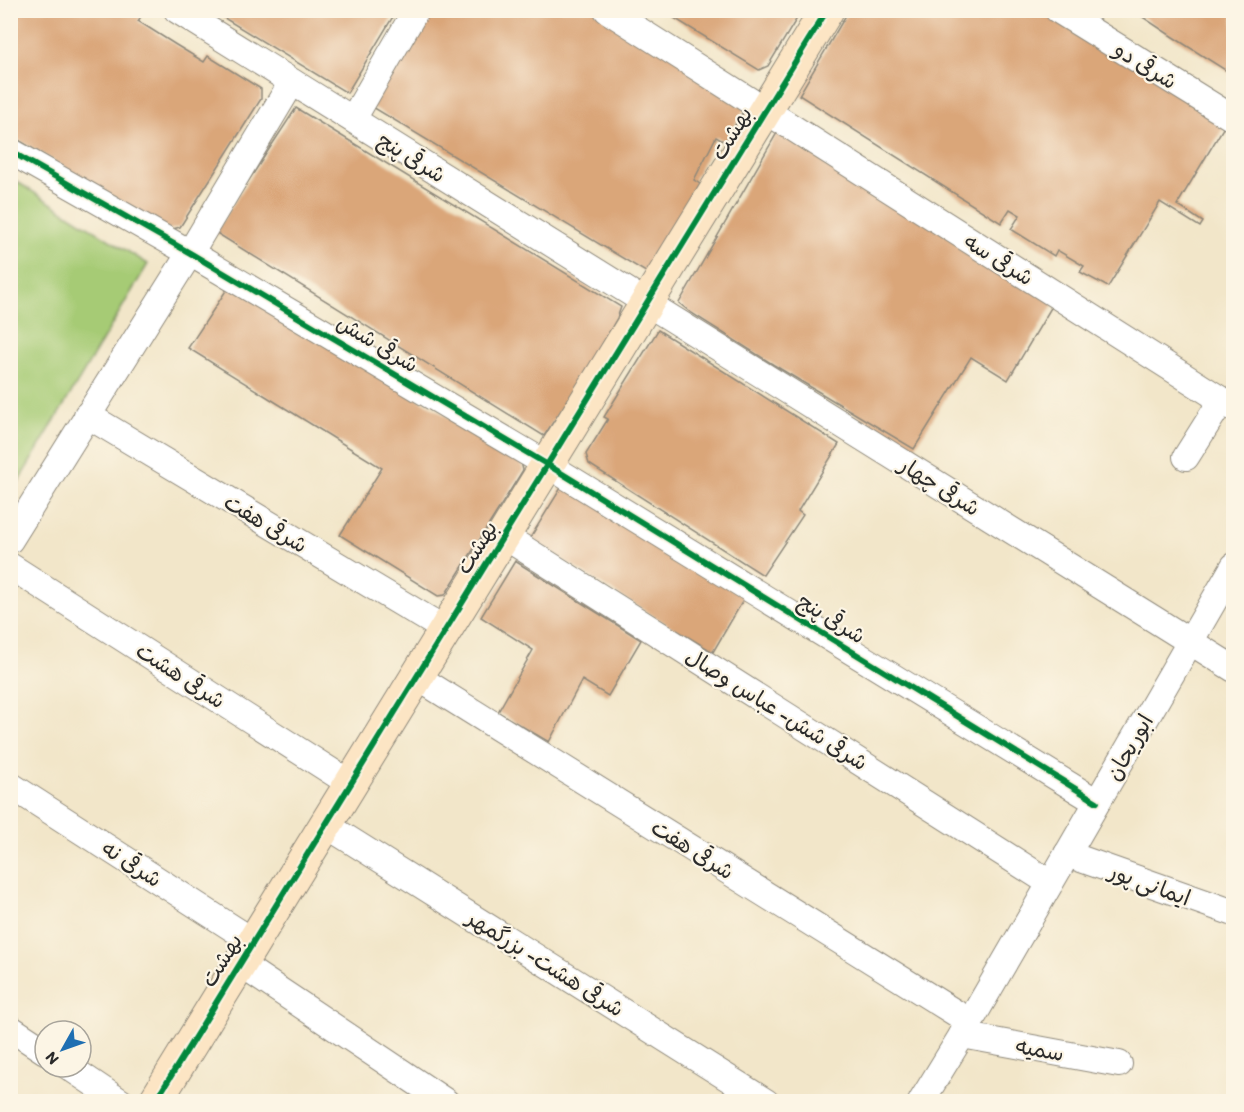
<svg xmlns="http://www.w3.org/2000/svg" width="1244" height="1112" font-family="Itim,'Playpen Sans Arabic',sans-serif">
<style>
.green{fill:#a6cb74;stroke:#687b50;stroke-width:1.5}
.building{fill:#daa679}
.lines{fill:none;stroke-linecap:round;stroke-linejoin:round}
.street-casing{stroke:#8e887a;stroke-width:28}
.secondary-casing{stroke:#8e887a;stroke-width:35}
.street{stroke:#fff;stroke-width:26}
.secondary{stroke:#fce5c4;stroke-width:33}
.cycleway-casing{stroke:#fcf5e5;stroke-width:10}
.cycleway{stroke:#00873e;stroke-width:6}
.labels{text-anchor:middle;stroke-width:4.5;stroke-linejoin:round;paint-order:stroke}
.street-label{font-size:22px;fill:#2b2b2b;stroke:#fcf5e5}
</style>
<rect width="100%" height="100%" fill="#fcf5e5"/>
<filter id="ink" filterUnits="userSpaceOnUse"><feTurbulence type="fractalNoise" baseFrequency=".0167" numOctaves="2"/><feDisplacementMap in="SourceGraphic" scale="12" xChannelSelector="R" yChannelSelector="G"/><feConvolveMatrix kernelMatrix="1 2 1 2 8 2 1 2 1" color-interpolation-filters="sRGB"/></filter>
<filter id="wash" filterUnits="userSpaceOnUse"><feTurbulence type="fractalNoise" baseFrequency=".008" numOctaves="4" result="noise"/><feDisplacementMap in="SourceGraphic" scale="24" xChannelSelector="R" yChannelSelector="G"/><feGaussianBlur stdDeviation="1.35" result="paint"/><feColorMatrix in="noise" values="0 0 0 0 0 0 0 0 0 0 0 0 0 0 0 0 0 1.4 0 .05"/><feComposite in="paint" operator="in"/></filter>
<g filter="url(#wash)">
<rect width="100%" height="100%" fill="#f2e6c9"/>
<path class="green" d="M11 178 148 264 11 494Z"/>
<g id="blocks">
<g class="building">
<path d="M10 10H135L142 15 138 21 176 45 204 62 208 56 261 89V99L180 227 169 230 10 135Z"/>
<path d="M211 10H397L347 93Z"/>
<path d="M429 10H604L751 98 725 142 716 137 694 180 700 184 649 274 371 106Z"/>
<path d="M661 10H802L768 66 759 70Z"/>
<path d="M849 10H1055L1228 120 1177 205 1203 222 1200 227 1160 202 1108 287 1080 272 1084 266 1057 250 1054 256 1011 229 1020 215 1010 209 1001 223 799 95Z"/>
<path d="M1132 10H1233V75L1173 37Z"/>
<path d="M296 108 621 307 617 318 585 374 544 436 215 232Z"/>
<path d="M785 119 1061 291 1008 380 971 357 914 449 774 365 690 312 679 303Z"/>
<path d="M231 283 521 462 523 470 445 595 438 596 340 535 382 468 188 348Z"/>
<path d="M658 330 839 444 798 511 803 515 763 575 589 464 586 454 608 419 604 417Z"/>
<path d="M564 483 745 597 713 652 604 586 530 538Z"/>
<path d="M515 561 641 640 608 696 582 680 549 742 498 712 533 650 481 617Z"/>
</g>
</g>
</g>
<g filter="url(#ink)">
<use href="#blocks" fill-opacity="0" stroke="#8e887a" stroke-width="1.5"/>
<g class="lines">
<defs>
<g id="street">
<path d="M177 10 1234 669"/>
<path d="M607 10 1234 408"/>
<path d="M1058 10 1234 119"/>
<path d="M353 119 416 10"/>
<path d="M10 151 190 253 548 465 1097 802"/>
<path d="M87 415 446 630"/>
<path d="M1186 457 1222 400"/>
<path d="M504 536 1050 883"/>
<path d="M10 540 190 253 292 82"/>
<path d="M10 566 351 784"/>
<path d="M417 677 970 1022"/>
<path d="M10 785 254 942"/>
<path d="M326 825 766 1102"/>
<path d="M1067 854 1234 913"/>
<path d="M240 964 446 1102"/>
<path d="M10 1028 45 1051"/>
<path d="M962 1035 1119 1064"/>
<path d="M69 1067 121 1102"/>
<path d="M921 1102 970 1022 1234 566"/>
</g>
<path id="secondary" d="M155 1102 827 10"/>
</defs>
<use href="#street" class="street-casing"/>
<use href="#secondary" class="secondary-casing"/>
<use href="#street" class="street"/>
<use href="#secondary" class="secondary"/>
<defs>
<g id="cycleway">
<path d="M10 151 190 253 548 465 1097 802"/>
<path d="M155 1102 827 10"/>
</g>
</defs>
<use href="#cycleway" class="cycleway-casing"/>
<use href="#cycleway" class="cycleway"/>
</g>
</g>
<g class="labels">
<g class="street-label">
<text transform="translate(1146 65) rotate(32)" y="8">شرقی دو</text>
<text transform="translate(731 133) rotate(-58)" y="8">بهشت</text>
<text transform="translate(412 157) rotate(32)" y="8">شرقی پنج</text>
<text transform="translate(999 259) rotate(32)" y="8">شرقی سه</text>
<text transform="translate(378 343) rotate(31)" y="8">شرقی شش</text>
<text transform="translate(940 486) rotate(32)" y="8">شرقی چهار</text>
<text transform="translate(266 523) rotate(31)" y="8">شرقی هفت</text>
<text transform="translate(476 547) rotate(-58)" y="8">بهشت</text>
<text transform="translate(832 618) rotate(32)" y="8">شرقی پنج</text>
<text transform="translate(181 675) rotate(33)" y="8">شرقی هشت</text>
<text transform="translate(777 709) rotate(32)" y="8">شرقی شش- عباس وصال</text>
<text transform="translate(1129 747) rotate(-60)" y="8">ابوریحان</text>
<text transform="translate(693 849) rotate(32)" y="8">شرقی هفت</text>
<text transform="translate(132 863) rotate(33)" y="8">شرقی نه</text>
<text transform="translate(1150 884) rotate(20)" y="8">ایمانی پور</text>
<text transform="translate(221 960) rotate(-58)" y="8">بهشت</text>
<text transform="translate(546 963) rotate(32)" y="8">شرقی هشت- بزرگمهر</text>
<text transform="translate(1040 1049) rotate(10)" y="8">سمیه</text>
</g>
</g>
<rect width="1244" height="1112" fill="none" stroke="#fcf5e5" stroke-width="36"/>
<g transform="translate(63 1049) rotate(230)"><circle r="28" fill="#fcf5e5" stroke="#a8a49b" stroke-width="1.5"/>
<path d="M0-4.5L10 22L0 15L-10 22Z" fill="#1f6fb2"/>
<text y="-9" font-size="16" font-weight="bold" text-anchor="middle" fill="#2b2b2b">N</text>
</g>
</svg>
